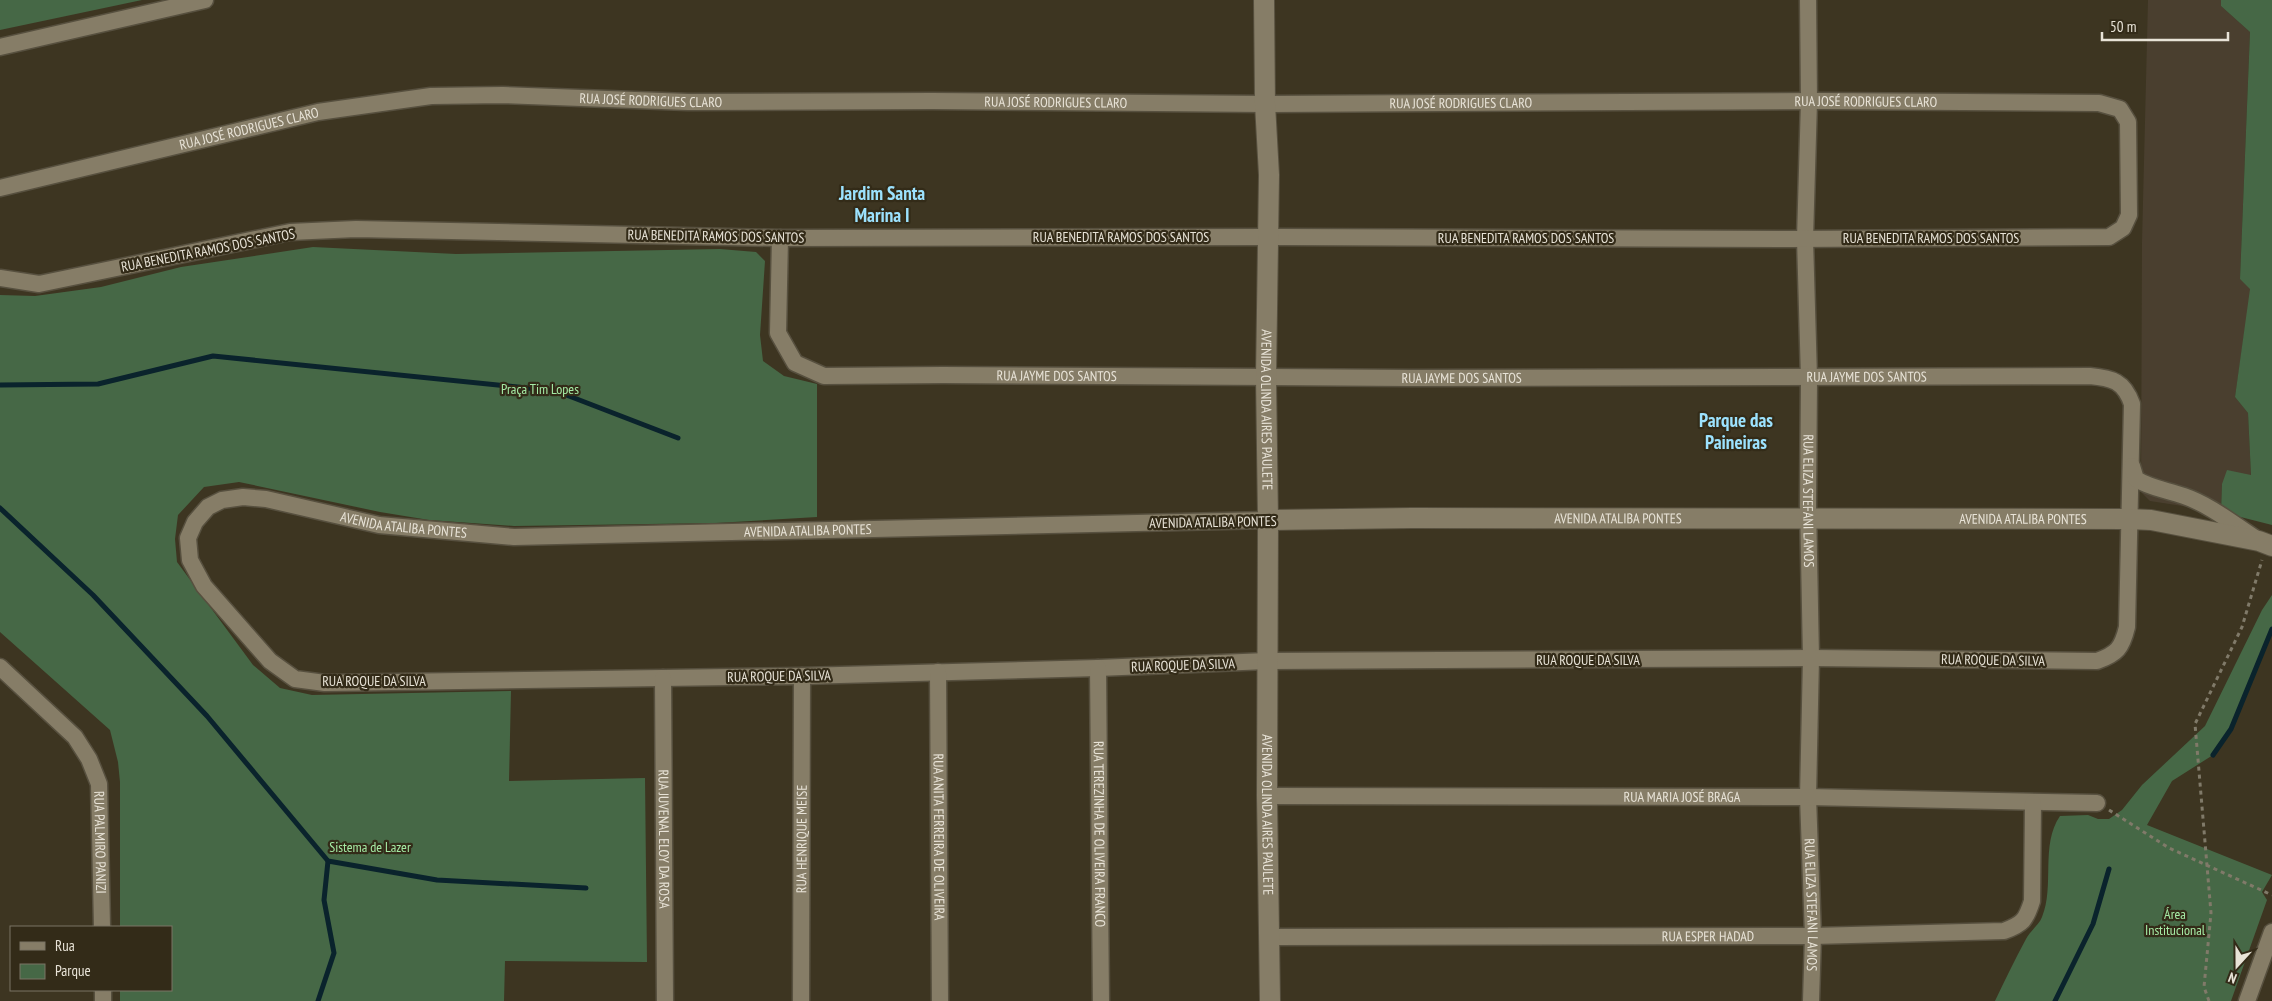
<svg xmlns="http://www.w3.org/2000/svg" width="2272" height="1001" font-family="'PT Sans Narrow',sans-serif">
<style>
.education{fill:#4a3f2f}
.green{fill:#466846}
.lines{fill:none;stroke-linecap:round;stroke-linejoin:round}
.stream{stroke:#0a232c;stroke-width:5}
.minor-casing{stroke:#57503f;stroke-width:19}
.tertiary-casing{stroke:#57503f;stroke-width:22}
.path{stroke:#807a69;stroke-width:3;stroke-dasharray:4 4;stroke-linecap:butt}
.minor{stroke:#867d67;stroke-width:16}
.tertiary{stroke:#867d67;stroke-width:20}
.labels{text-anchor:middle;stroke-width:4.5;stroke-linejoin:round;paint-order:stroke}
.street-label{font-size:14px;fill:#e8e3d7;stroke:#332b18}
.park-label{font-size:14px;fill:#a5eba5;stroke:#332b18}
.district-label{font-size:19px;font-weight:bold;fill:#9ce2fe;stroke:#332b18}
</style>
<rect width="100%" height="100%" fill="#3d3521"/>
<path class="education" d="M2148 0H2221V6L2250 32 2240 279 2251 289 2235 397 2248 413 2251 475 2222 485 2221 512 2150 501 2141 492 2142 242Z"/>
<g class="green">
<path d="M0 0H142L0 30Z"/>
<path d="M2221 0H2272V525L2221 512 2222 484 2227 470 2251 475 2248 413 2235 397 2250 289 2240 279 2250 32 2221 6Z"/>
<path d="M313 247 456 254 720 249 756 252 765 261 760 335 763 361 784 376 817 384V517L716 523 514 526 429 520 380 512 239 482 204 487 178 515 175 539 177 562 253 665 280 688 312 695 511 691 509 781 645 778 647 962 505 961 504 1001H120V990H171V927H120V782L118 762 110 730 0 632V295L35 296 101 287 181 267Z"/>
<path d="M2272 595V629L2231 729 2213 755 2172 781 2147 825 2272 875 2262 892 2267 900 2231 1001H1995C2005 980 2015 959 2026 939 2030 931 2039 925 2042 917 2055 886 2040 845 2060 816L2088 815 2098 819H2109L2122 810 2142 785 2205 726 2262 610Z"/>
</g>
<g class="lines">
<g class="stream">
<path d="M0 385 98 384 213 356 556 391 678 438"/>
<path d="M0 508 93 595 207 716 328 861 437 880 586 888"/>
<path d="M2213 755 2231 729 2272 629"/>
<path d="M318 1001 334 953 324 900 328 861"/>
<path d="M2055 1001 2093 924 2109 869"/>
</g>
<defs>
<g id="minor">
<path id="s1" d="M1808 0 1809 101 1805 239 1809 378 1808 505 1811 658 1808 797 1813 936 1811 1001"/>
<path d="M0 47 205 0"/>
<path id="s2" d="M0 188 318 112 431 96 503 95 688 102 932 101 1265 104 1821 101 2099 103 2120 109 2128 122 2129 215 2123 228 2109 237 1793 239 1284 237 780 238 356 229 290 232 39 284 0 278"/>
<path id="s3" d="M780 238 778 333 795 363 824 376 943 375 1411 378 2090 376C2112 378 2124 381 2132 404L2127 627C2122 648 2117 654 2097 661L1811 658 1267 661 1098 668 802 676 325 683 295 679 270 661 204 586 190 560 188 538 195 522 208 507 222 500 243 497 266 499 379 525 514 537 1268 520"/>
<path d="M2132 466 2136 479C2150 488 2167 490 2184 496 2210 505 2232 523 2255 538"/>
<path id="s4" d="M0 667 75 737 89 759 99 784 102 927"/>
<path id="s5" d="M1098 668 1101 1001"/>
<path id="s6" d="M938 672 940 1001"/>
<path id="s7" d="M663 678 665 1001"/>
<path id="s8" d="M1267 796 1808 797 2097 803"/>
<path id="s9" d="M1270 937 1813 936 2004 931C2023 924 2026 920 2032 901L2033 803"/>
<path d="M103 990V1001"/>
<path id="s10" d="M801 1001 802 676"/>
<path d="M2247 1001 2272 932"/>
</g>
<g id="tertiary">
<path id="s11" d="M1264 0 1265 104 1269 175 1266 377 1268 520 1267 796 1270 1001"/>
<path id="s12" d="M1268 520 1412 518 2129 519 2151 520 2259 541 2272 546"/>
</g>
</defs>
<use href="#minor" class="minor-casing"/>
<use href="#tertiary" class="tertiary-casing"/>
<g class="path">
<path d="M2109 810 2169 848 2272 895"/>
<path d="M2209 1001 2204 987 2211 913 2195 724 2242 627 2262 560"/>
</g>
<use href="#minor" class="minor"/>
<use href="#tertiary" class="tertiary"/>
</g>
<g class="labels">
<g class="street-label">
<text dy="5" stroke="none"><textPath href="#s2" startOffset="661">RUA JOSÉ RODRIGUES CLARO</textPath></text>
<text dy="5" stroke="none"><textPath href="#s2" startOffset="1876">RUA JOSÉ RODRIGUES CLARO</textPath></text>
<text dy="5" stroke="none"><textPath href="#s2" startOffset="1066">RUA JOSÉ RODRIGUES CLARO</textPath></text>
<text dy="5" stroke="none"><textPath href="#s2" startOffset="1471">RUA JOSÉ RODRIGUES CLARO</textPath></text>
<text dy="5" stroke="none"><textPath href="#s2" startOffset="256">RUA JOSÉ RODRIGUES CLARO</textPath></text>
<text transform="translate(716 236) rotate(1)" y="5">RUA BENEDITA RAMOS DOS SANTOS</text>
<text x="1121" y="242">RUA BENEDITA RAMOS DOS SANTOS</text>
<text x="1526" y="243">RUA BENEDITA RAMOS DOS SANTOS</text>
<text x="1931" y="243">RUA BENEDITA RAMOS DOS SANTOS</text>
<text transform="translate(208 250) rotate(-11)" y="5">RUA BENEDITA RAMOS DOS SANTOS</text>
<text dy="5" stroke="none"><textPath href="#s3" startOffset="394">RUA JAYME DOS SANTOS</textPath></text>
<text dy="5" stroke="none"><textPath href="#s3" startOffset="799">RUA JAYME DOS SANTOS</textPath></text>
<text dy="5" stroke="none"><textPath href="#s3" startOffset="1204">RUA JAYME DOS SANTOS</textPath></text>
<text dy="5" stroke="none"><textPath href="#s11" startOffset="410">AVENIDA OLINDA AIRES PAULETE</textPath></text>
<text dy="5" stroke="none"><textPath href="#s1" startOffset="501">RUA ELIZA STEFANI LAMOS</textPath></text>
<text dy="5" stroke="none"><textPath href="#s12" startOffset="350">AVENIDA ATALIBA PONTES</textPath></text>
<text dy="5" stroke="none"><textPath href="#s12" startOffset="755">AVENIDA ATALIBA PONTES</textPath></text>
<text transform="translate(1213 522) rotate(-1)" y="5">AVENIDA ATALIBA PONTES</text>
<text dy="5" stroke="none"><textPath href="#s3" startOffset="3976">AVENIDA ATALIBA PONTES</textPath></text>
<text dy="5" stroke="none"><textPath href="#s3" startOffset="4381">AVENIDA ATALIBA PONTES</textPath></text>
<text x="1588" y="665">RUA ROQUE DA SILVA</text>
<text transform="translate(1993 660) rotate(1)" y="5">RUA ROQUE DA SILVA</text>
<text transform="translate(1183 665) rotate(-2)" y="5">RUA ROQUE DA SILVA</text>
<text transform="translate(779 676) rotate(-1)" y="5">RUA ROQUE DA SILVA</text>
<text x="374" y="686">RUA ROQUE DA SILVA</text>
<text dy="5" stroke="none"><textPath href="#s8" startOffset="415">RUA MARIA JOSÉ BRAGA</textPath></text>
<text dy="5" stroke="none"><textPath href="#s11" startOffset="815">AVENIDA OLINDA AIRES PAULETE</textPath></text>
<text dy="5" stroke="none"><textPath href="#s5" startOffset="166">RUA TEREZINHA DE OLIVEIRA FRANCO</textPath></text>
<text dy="5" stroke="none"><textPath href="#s6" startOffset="165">RUA ANITA FERREIRA DE OLIVEIRA</textPath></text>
<text dy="5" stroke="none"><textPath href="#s10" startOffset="162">RUA HENRIQUE MEISE</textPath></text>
<text dy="5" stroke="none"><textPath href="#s7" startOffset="161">RUA JUVENAL ELOY DA ROSA</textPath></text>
<text dy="5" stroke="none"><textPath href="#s4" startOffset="214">RUA PALMIRO PANIZI</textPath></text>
<text dy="5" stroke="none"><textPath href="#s1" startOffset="905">RUA ELIZA STEFANI LAMOS</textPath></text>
<text dy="5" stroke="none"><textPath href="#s9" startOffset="438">RUA ESPER HADAD</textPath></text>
</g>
<g class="park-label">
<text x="540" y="394">Praça Tim Lopes</text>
<text x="370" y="852">Sistema de Lazer</text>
<text x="2175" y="919">Área<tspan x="2175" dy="16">Institucional</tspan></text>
</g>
<g class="district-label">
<text x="882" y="200">Jardim Santa<tspan x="882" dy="22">Marina I</tspan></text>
<text x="1736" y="427">Parque das<tspan x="1736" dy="22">Paineiras</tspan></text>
</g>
</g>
<rect x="10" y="926" width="162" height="65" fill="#332b18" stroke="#7b7564"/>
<rect x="20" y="942" width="25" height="8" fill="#867d67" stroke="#7b7564"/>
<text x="55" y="951" font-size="15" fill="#e8e3d7">Rua</text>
<rect x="20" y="964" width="25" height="15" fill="#466846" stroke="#7b7564"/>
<text x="55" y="976" font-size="15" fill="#e8e3d7">Parque</text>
<g transform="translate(2237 966) rotate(201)" stroke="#332b18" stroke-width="4" paint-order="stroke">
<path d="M0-4L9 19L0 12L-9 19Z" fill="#e8e3d7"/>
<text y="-8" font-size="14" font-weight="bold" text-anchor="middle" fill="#e8e3d7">N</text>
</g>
<path d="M2102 32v8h126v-8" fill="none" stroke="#e8e3d7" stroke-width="2.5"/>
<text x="2110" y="32" font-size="15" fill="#e8e3d7" stroke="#332b18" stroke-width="4" paint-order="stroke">50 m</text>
</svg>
